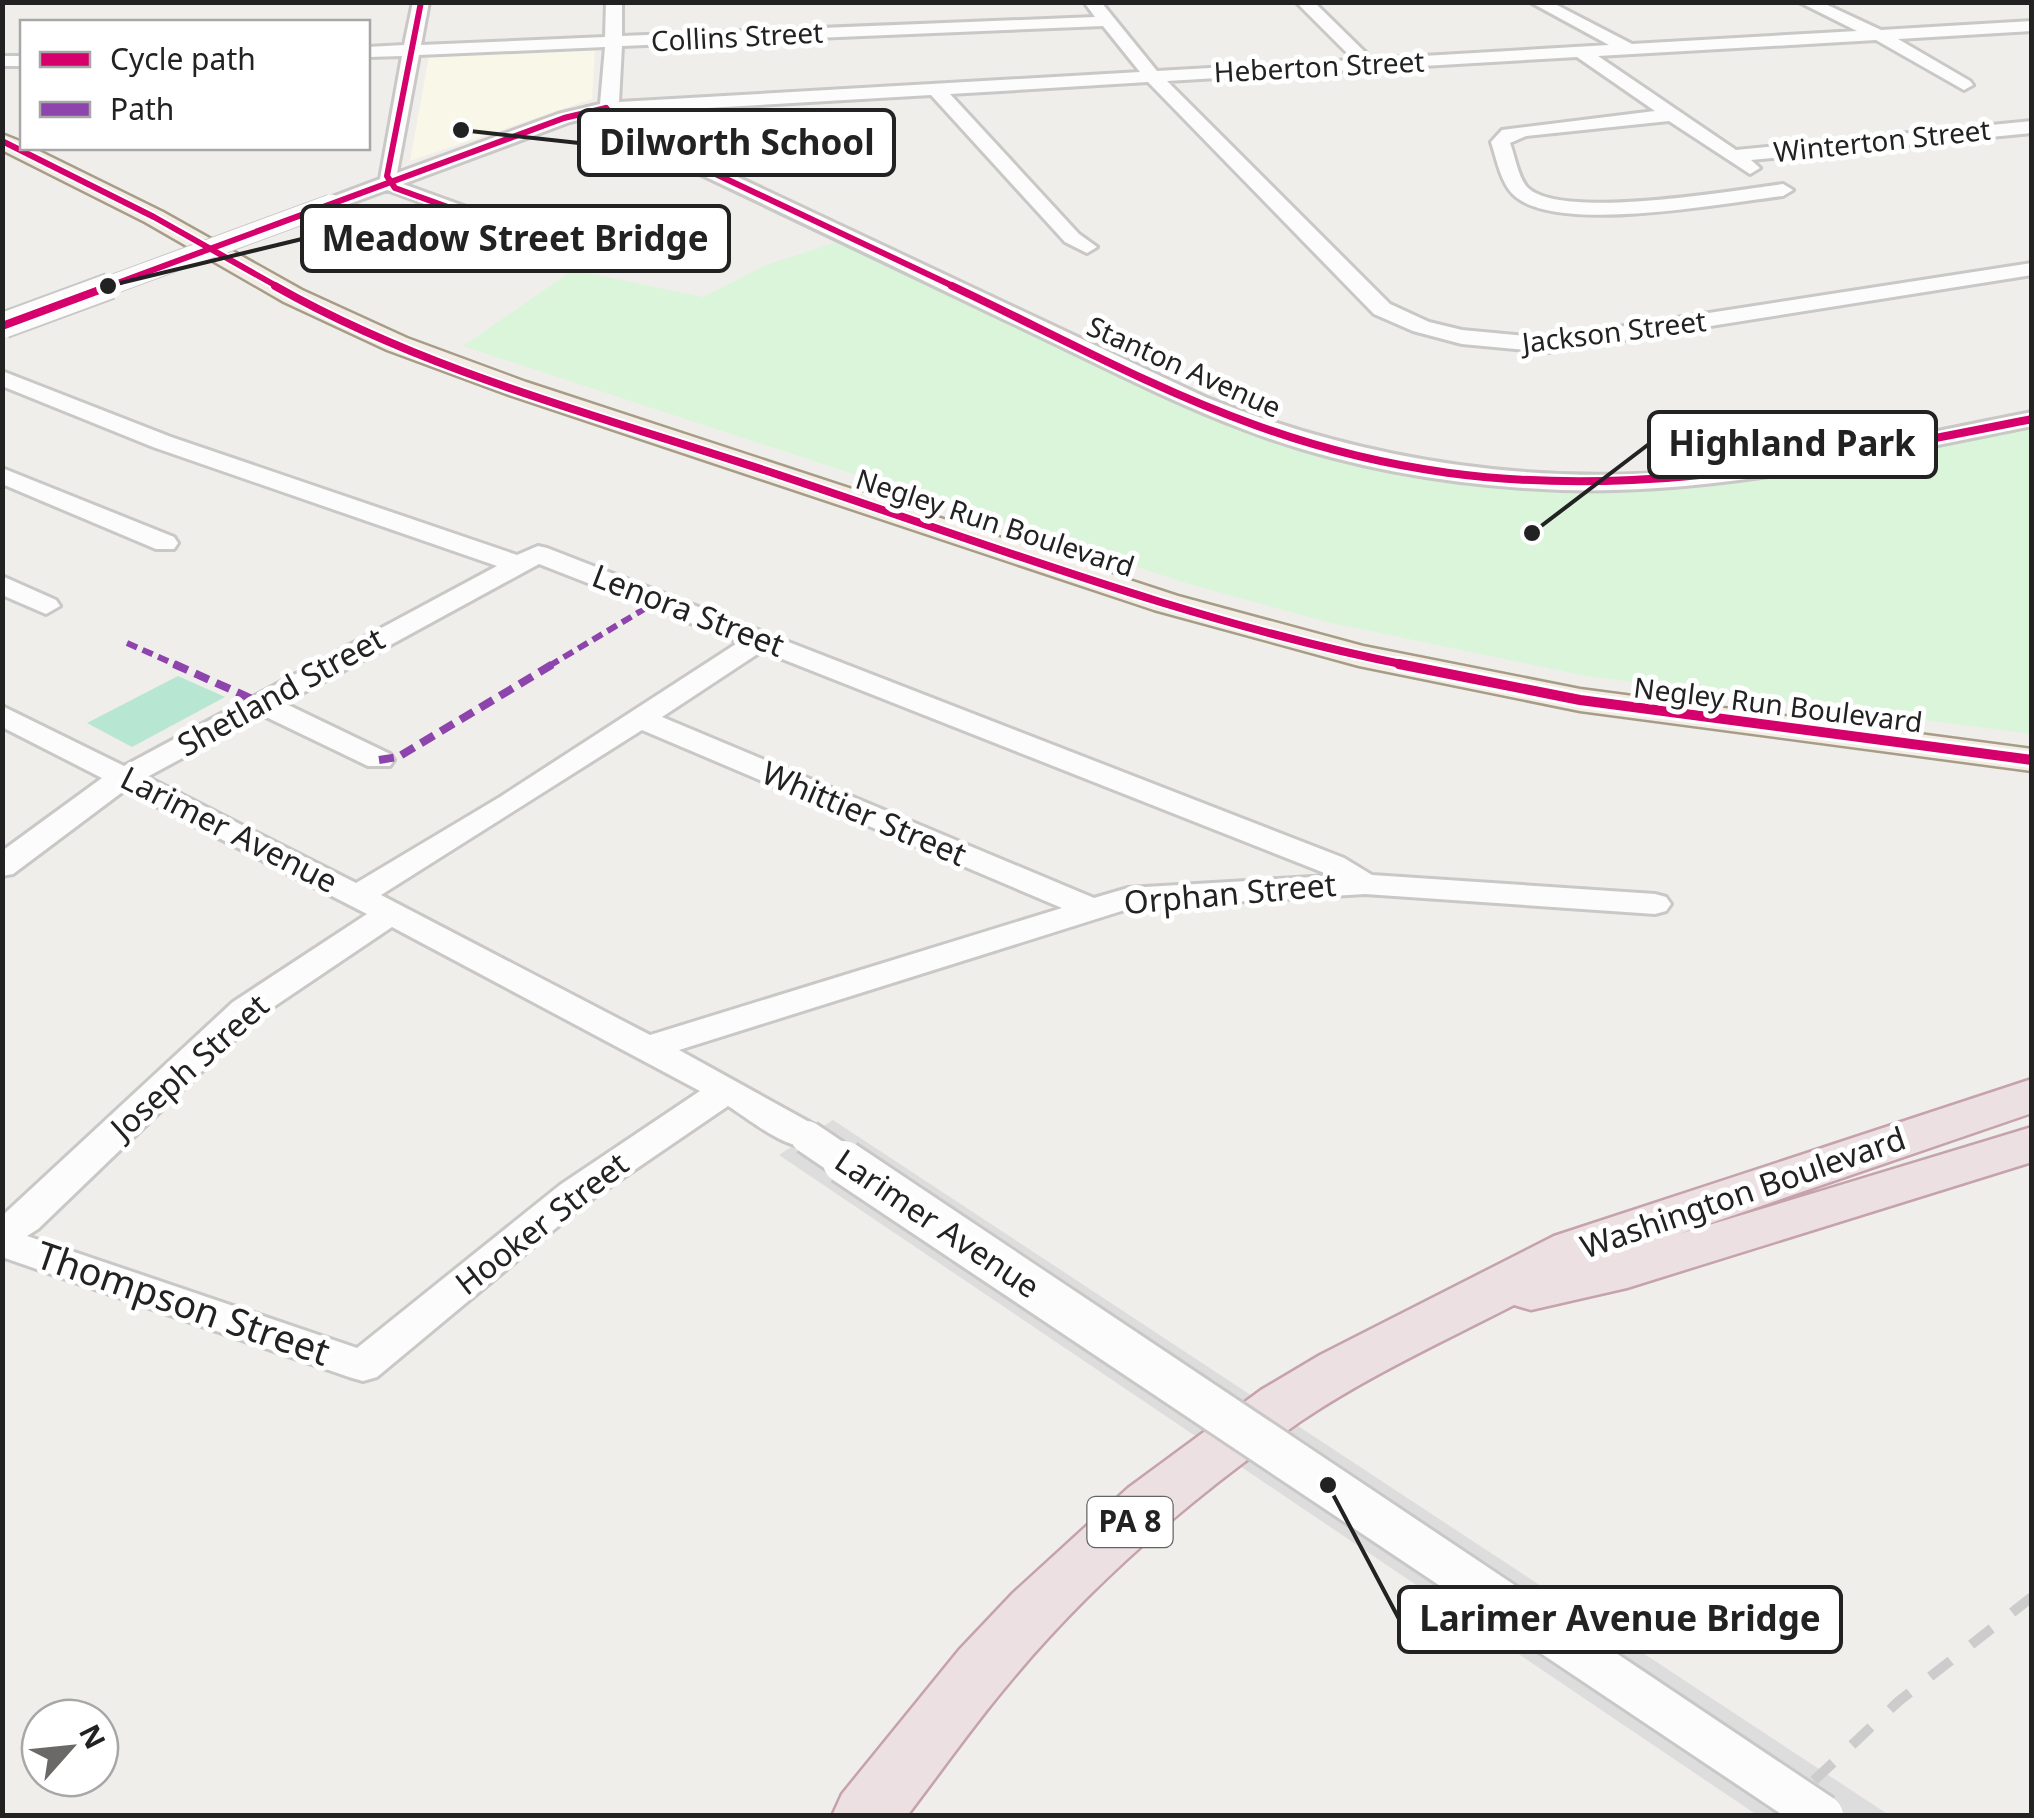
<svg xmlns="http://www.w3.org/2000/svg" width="2034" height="1818" font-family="'Noto Sans',sans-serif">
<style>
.education{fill:#f8f7e8}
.park{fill:#daf5da}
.pitch{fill:#b7e6d2}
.pier{fill:#dedddd}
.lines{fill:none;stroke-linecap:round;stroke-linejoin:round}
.minor-casing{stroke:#c9c8c7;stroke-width:6}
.major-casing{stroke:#a79c86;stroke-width:5}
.highway-casing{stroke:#c5a2ac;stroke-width:5}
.minor{fill:#fdfcfc;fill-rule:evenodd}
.major{fill:#f3ede7;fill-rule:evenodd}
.highway{fill:#ece0e2;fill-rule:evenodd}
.rail{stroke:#ccc;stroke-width:10;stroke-dasharray:26 26;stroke-linecap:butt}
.minor-bridge-far3-casing{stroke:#c9c8c7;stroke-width:21;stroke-linecap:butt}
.minor-bridge-far2-casing{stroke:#c9c8c7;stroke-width:29;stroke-linecap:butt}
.minor-bridge-far1-casing{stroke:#c9c8c7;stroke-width:38;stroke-linecap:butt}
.minor-bridge-casing{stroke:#c9c8c7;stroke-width:48;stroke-linecap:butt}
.minor-bridge-far3{stroke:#fdfcfc;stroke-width:19}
.minor-bridge-far2{stroke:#fdfcfc;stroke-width:25}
.minor-bridge-far1{stroke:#fdfcfc;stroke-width:32}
.minor-bridge{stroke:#fdfcfc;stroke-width:42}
.quiet-far1{stroke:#8e44ad;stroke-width:6;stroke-dasharray:11 6;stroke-linecap:butt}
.quiet{stroke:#8e44ad;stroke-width:8;stroke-dasharray:15 8;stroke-linecap:butt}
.cycleway-far2-casing{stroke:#fff;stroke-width:10}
.cycleway-far1-casing{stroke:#fff;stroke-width:12}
.cycleway-casing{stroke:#fff;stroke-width:16}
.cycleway-far2{stroke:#d6006c;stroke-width:6}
.cycleway-far1{stroke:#d6006c;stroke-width:8}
.cycleway{stroke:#d6006c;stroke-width:10}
.labels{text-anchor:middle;stroke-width:10;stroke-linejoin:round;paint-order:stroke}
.far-street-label{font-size:28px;fill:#222;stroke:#fff}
.shield{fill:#fff;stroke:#646464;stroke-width:2.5}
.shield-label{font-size:30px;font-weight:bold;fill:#222}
.street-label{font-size:32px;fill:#222;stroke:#fff}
.near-street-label{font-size:38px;fill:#222;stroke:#fff}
.leader{fill:none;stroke:#222;stroke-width:4}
.callout-dot{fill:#222;stroke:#fff;stroke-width:4}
.callout{fill:#fff;stroke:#222;stroke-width:4}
.callout-label{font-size:35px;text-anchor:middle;font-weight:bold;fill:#222}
</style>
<rect width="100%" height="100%" fill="#f0eeeb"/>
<path class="education" d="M595 49 592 99 410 161 429 56Z"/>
<path class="park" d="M853 237 1197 402 1380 461 1571 483 1687 479 2031 419V734L1586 676 1327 622 1189 584 463 346 573 270 703 297 766 265Z"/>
<path class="pitch" d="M178 676 225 697 132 747 87 723Z"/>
<path class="pier" d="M833 1120 1889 1815H1757L779 1155Z"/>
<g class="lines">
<defs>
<g id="minor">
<path d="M413 2H429L421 45 605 37 606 2H622V36L1095 17 1084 2H1101L1157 71 1354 60 1296 2H1314L1372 59 1609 45 1530 2H1551L1632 44 1857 31 1799 2H1821L1881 30 2032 21V31L1898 39 1970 81 1973 85 1964 90 1876 40 1598 56 1736 150 2032 121V133L1751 160 1760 168 1750 174 1669 121 1526 136 1510 143C1515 156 1518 177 1527 187 1559 221 1736 190 1783 184L1793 190 1783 196C1724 203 1562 234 1516 197 1501 185 1497 160 1491 142L1502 130 1655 111 1577 57 1167 81 1390 304 1429 322 1462 330 1547 338 2032 263V275L1547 352 1462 344 1413 331 1374 314 1148 82 950 94 1079 234 1097 247 1087 253 1065 242 931 95 620 113 632 125 676 148 1205 397C1360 459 1521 485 1688 471 1804 462 1918 434 2032 412V426C1876 457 1721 495 1561 490 1454 486 1344 468 1243 429 1161 398 1083 356 1003 319 890 264 776 210 662 156L618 133 602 114 570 122 403 184 596 254 599 258 596 262H582L387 190 338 208H324V200L380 179 402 56 368 57V47L404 45ZM1103 26 1140 72 619 102 622 46ZM605 47 600 104 558 114 397 173 419 55Z"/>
<rect x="2" y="56" width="20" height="10"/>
<path d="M2 371 171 437 517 555 538 546 547 548 1344 858 1372 875 1655 894 1666 897 1671 904 1666 911 1655 914 1365 894 1131 908 679 1050 820 1128 825 1137 820 1146C789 1154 754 1122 728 1106L586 1203 377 1377 363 1381 349 1377 2 1257V1216L233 1002 367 914 125 790 13 874 2 876V851L102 778 2 727V706L124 766 497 566 153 447 2 386ZM539 564 739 642 500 797 356 883 147 777 262 715 368 766H390L394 760 390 754 284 703ZM762 651 1322 872 1330 876 1128 888 1094 898 662 717ZM642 730 1062 908 650 1035 381 895ZM392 927 700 1091 560 1185 357 1348 27 1236 38 1229 257 1018Z"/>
<path d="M2 468 174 537 178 543 174 549H156L2 484Z"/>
<path d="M2 576 56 600 60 606 46 614 2 595Z"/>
</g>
<path id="major" d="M2 134 22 142V148H33L163 212 302 290 407 338 526 382 1178 596 1363 646 1580 689 2032 749V771L1580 711 1359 666 1154 610 506 394 387 350 284 302 145 222 2 150Z"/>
<path id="highway" d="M2032 1079V1113L1679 1234 2032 1127V1162L1627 1288 1531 1310 1514 1305C1442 1342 1368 1376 1301 1421 1193 1496 1087 1587 1004 1689 970 1730 939 1774 907 1816H832L842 1794 959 1650 1013 1593 1128 1488 1261 1390 1320 1355 1554 1236Z"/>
</defs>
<use href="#minor" class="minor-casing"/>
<use href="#major" class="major-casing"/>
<use href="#highway" class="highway-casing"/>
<use href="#minor" class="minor"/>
<use href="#major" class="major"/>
<use href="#highway" class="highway"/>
<path class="rail" d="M1776 1816 1899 1701 2032 1597"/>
<defs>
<path id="minor-bridge-far3" d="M103 288 331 204"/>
<path id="minor-bridge-far2" d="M4 325 110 286"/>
<path id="minor-bridge-far1" d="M807 1137 847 1164"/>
<path id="minor-bridge" d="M844 1162 1822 1816"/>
</defs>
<use href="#minor-bridge-far3" class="minor-bridge-far3-casing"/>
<use href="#minor-bridge-far2" class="minor-bridge-far2-casing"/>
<use href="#minor-bridge-far1" class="minor-bridge-far1-casing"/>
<use href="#minor-bridge" class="minor-bridge-casing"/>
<use href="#minor-bridge-far3" class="minor-bridge-far3"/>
<use href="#minor-bridge-far2" class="minor-bridge-far2"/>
<use href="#minor-bridge-far1" class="minor-bridge-far1"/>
<use href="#minor-bridge" class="minor-bridge"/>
<g class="quiet-far1">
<path d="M127 643 179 666"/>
<path d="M549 666 661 599"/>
</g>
<g class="quiet">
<path d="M174 664 261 703"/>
<path d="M379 760 398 757 553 664"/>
</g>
<defs>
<g id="cycleway-far2">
<path d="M421 2 387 176 395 188 589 258"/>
<path d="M606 108 625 129 669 152 957 288"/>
<path d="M2 141 154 217 280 288"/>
<path d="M104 288 564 118 606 108"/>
</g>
<g id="cycleway-far1">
<path d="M275 286C430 374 611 419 779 475 987 544 1196 624 1411 666"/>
<path d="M952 286C1052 333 1151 388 1255 425 1527 524 1760 473 2032 419"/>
<path d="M2 326 110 286"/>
</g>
<path id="cycleway" d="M1399 664 1580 700 2032 760"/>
</defs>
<use href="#cycleway-far2" class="cycleway-far2-casing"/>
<use href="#cycleway-far1" class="cycleway-far1-casing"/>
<use href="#cycleway" class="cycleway-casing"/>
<use href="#cycleway-far2" class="cycleway-far2"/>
<use href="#cycleway-far1" class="cycleway-far1"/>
<use href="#cycleway" class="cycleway"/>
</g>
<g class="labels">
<g class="far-street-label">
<text transform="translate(737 37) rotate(-3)" y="10">Collins Street</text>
<text transform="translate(1319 67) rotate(-3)" y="10">Heberton Street</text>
<text transform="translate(1882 141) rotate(-6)" y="10">Winterton Street</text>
<text transform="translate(1614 332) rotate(-7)" y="10">Jackson Street</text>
<text transform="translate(1184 367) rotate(24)" y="10">Stanton Avenue</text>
<text transform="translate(995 523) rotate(18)" y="10">Negley Run Boulevard</text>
<text transform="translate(1778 705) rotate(7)" y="10">Negley Run Boulevard</text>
</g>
<rect class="shield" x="1087.5" y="1497" width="85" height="50" rx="8"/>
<g class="shield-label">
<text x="1130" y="1532">PA 8</text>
</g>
<g class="street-label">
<text transform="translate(688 611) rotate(21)" y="11">Lenora Street</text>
<text transform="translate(281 692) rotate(-29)" y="11">Shetland Street</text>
<text transform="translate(864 814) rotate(23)" y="11">Whittier Street</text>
<text transform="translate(229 830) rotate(27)" y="11">Larimer Avenue</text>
<text transform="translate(1230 894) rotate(-5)" y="11">Orphan Street</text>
<text transform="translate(190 1067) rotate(-42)" y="11">Joseph Street</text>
<text transform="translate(1743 1193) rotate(-19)" y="11">Washington Boulevard</text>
<text transform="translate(542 1224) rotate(-38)" y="11">Hooker Street</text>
<text transform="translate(937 1224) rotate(34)" y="11">Larimer Avenue</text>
</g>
<g class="near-street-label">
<text transform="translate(183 1304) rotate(19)" y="13">Thompson Street</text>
</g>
</g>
<path class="leader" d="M461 130L579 143M108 286L302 239M1532 533L1649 444M1328 1485L1399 1619"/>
<g class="callout-dot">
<circle cx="461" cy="130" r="10"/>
<circle cx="108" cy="286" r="10"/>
<circle cx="1532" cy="533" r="10"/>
<circle cx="1328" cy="1485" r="10"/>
</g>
<g class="callout">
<rect x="579" y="110" width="315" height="65" rx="10"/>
<rect x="302" y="206" width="427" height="65" rx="10"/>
<rect x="1649" y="412" width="287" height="65" rx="10"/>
<rect x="1399" y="1587" width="442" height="65" rx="10"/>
</g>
<g class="callout-label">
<text x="737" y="155">Dilworth School</text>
<text x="515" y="251">Meadow Street Bridge</text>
<text x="1792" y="456">Highland Park</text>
<text x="1620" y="1631">Larimer Avenue Bridge</text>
</g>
<rect width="2034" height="1818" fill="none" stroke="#222222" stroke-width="10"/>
<rect x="20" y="20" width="350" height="130" fill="#ffffff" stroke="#a7a7a7" stroke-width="2.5"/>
<rect x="40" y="52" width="50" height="15" fill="#d6006c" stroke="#a7a7a7" stroke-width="2.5"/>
<text x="110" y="70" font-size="30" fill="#222222">Cycle path</text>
<rect x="40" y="102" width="50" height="15" fill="#8e44ad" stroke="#a7a7a7" stroke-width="2.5"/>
<text x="110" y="120" font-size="30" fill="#222222">Path</text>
<g transform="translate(70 1748) rotate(63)"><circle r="48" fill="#ffffff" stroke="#a7a7a7" stroke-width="2.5"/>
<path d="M0-8L18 38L0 25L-18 38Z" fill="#6a6968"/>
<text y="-15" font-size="28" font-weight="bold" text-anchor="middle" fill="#222222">N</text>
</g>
</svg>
